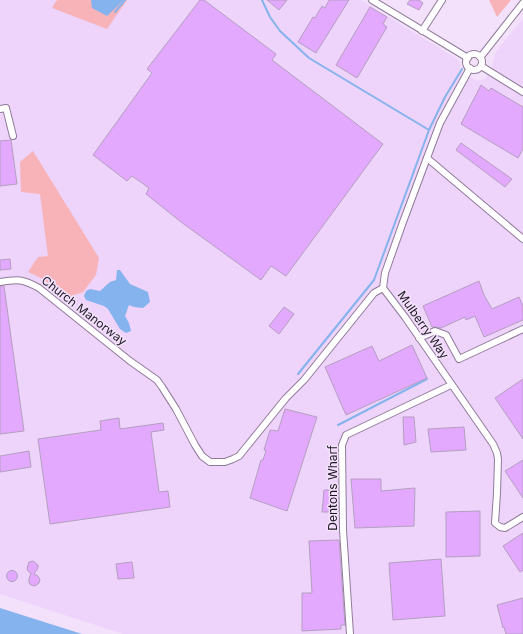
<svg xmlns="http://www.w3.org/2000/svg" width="523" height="634" font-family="Inter,sans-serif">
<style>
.built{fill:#eed3fb}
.green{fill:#f7b3b7}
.water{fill:#85b3ee}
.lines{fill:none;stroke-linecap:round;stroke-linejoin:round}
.stream{stroke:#85b3ee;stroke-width:2}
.building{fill:#e3a9fe;stroke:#b49fbf}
.street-casing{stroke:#907b9a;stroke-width:8}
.street{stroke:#fff;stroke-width:6}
.labels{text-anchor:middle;stroke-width:3;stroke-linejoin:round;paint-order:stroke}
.street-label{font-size:12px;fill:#1e1622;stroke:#f3e1fc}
</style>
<rect width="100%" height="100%" fill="#f3e1fc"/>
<path class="built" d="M0 0H361L457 59 460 64V71L477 81 485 79 493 65V62L496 52 523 18V634H123L0 594Z"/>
<g class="green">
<path d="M58 0H127L107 29 52 8 56 1Z"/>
<path d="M489 0H511L497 17Z"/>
<path d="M33 151 99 258 96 275 83 292 66 298 43 279 28 272 38 257 48 256 40 194 21 192 20 162Z"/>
</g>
<g class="water">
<path d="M91 0H124L107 16 92 8Z"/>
<path d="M117 270H120L130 284 148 292 150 302 143 308 134 307 129 305 125 316 129 323 131 331 126 333 120 329 108 309 104 306 86 300 84 296 86 291 90 289 100 291 110 282 116 280Z"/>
<path d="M0 608 82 634H0Z"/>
</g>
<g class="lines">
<g class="stream">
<path d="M262 0 270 17 280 31 309 58 429 130"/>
<path d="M115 12 125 0"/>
<path d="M298 374 374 280 429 130 445 97 462 69"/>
<path d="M338 425 427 379"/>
</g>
</g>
<g class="building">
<path d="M200 0H204L276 54 272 60 383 144 286 276 271 266 261 280 181 222 146 194 149 188 132 176 127 181 93 155 152 73 147 69Z"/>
<path d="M267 0H287L279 10Z"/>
<path d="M329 0H349L316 53 298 42 313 17 315 18 322 6 325 8Z"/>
<path d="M410 0H419L423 3 419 10 407 4Z"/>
<path d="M370 7 387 17 383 24 387 27 357 78 336 65Z"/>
<path d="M481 85 489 91 491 88 523 107V149L518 158 461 124Z"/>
<path d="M11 140 17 184 0 186V141Z"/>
<path d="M461 143 512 179 505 187 456 150Z"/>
<path d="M10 259 11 269 0 270V260Z"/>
<path d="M479 281 484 295 492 309 519 297 523 306V320L484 337 475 316 466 320 465 317 441 328 436 327H432L423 306Z"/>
<path d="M0 286H4L24 431 0 434Z"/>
<path d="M284 307 294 314 279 334 269 326Z"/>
<path d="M412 345 427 378 346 415 325 367 372 346 379 361Z"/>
<path d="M523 379V439L495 398Z"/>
<path d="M285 409 317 417 287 511 250 498 261 460H263L266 451 264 450 270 430 278 431Z"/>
<path d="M403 417H414L416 442 404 445Z"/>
<path d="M119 418 120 429 163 423 164 430 151 432 159 492 168 491 170 507 50 524 38 439 101 430 100 421Z"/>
<path d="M464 427 466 450 431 452 428 429Z"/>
<path d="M29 451 31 467 0 472V456Z"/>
<path d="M523 460V498L505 471Z"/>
<path d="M351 479H381V491L415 488 414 526 355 528Z"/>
<path d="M324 490H338V512H322Z"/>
<path d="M480 511V556L446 557V512Z"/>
<path d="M523 533V570L520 572 503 546Z"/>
<path d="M339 540 345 625H341V629L302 631V593H312L309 541Z"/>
<path d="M441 559 445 616 393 620 389 563Z"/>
<path d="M33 561 38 565V568L34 574 38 576 40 580 39 583 35 586 31 585 29 583V579L31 573 28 571 27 568 29 562Z"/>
<path d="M132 562 134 578 118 579 116 564Z"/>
<circle cx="12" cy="576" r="5.5"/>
<path d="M523 598V634H506L504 627 503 628 497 605Z"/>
</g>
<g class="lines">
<defs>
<g id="street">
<path d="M372 0 468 58"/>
<path d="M422 31 442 0"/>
<circle cx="474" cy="62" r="8"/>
<path d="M480 57 483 54 523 3"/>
<path d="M481 66 523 92"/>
<path d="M470 68 440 123 403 222 385 273 383 288 405 317 493 444 497 453 498 459 497 493 495 523 500 527 505 528 523 517"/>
<path d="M0 109 6 108 13 136"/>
<path d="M427 158 523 239"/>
<path d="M0 282C18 279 23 279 39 288L130 361 157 380 162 387 176 409 195 445 202 456 210 462H225L233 459 239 456 286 398 304 380 374 293 383 288"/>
<path d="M419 338 435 331 446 335 459 359 523 329"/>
<path d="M350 634 343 530 342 445 346 435 451 385"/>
</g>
</defs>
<use href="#street" class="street-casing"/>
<use href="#street" class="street"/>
</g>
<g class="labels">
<g class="street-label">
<text transform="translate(84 311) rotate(38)" y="4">Church Manorway</text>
<text transform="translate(423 325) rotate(55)" y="4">Mulberry Way</text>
<text transform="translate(333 488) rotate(-90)" y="4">Dentons Wharf</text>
</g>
</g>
</svg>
